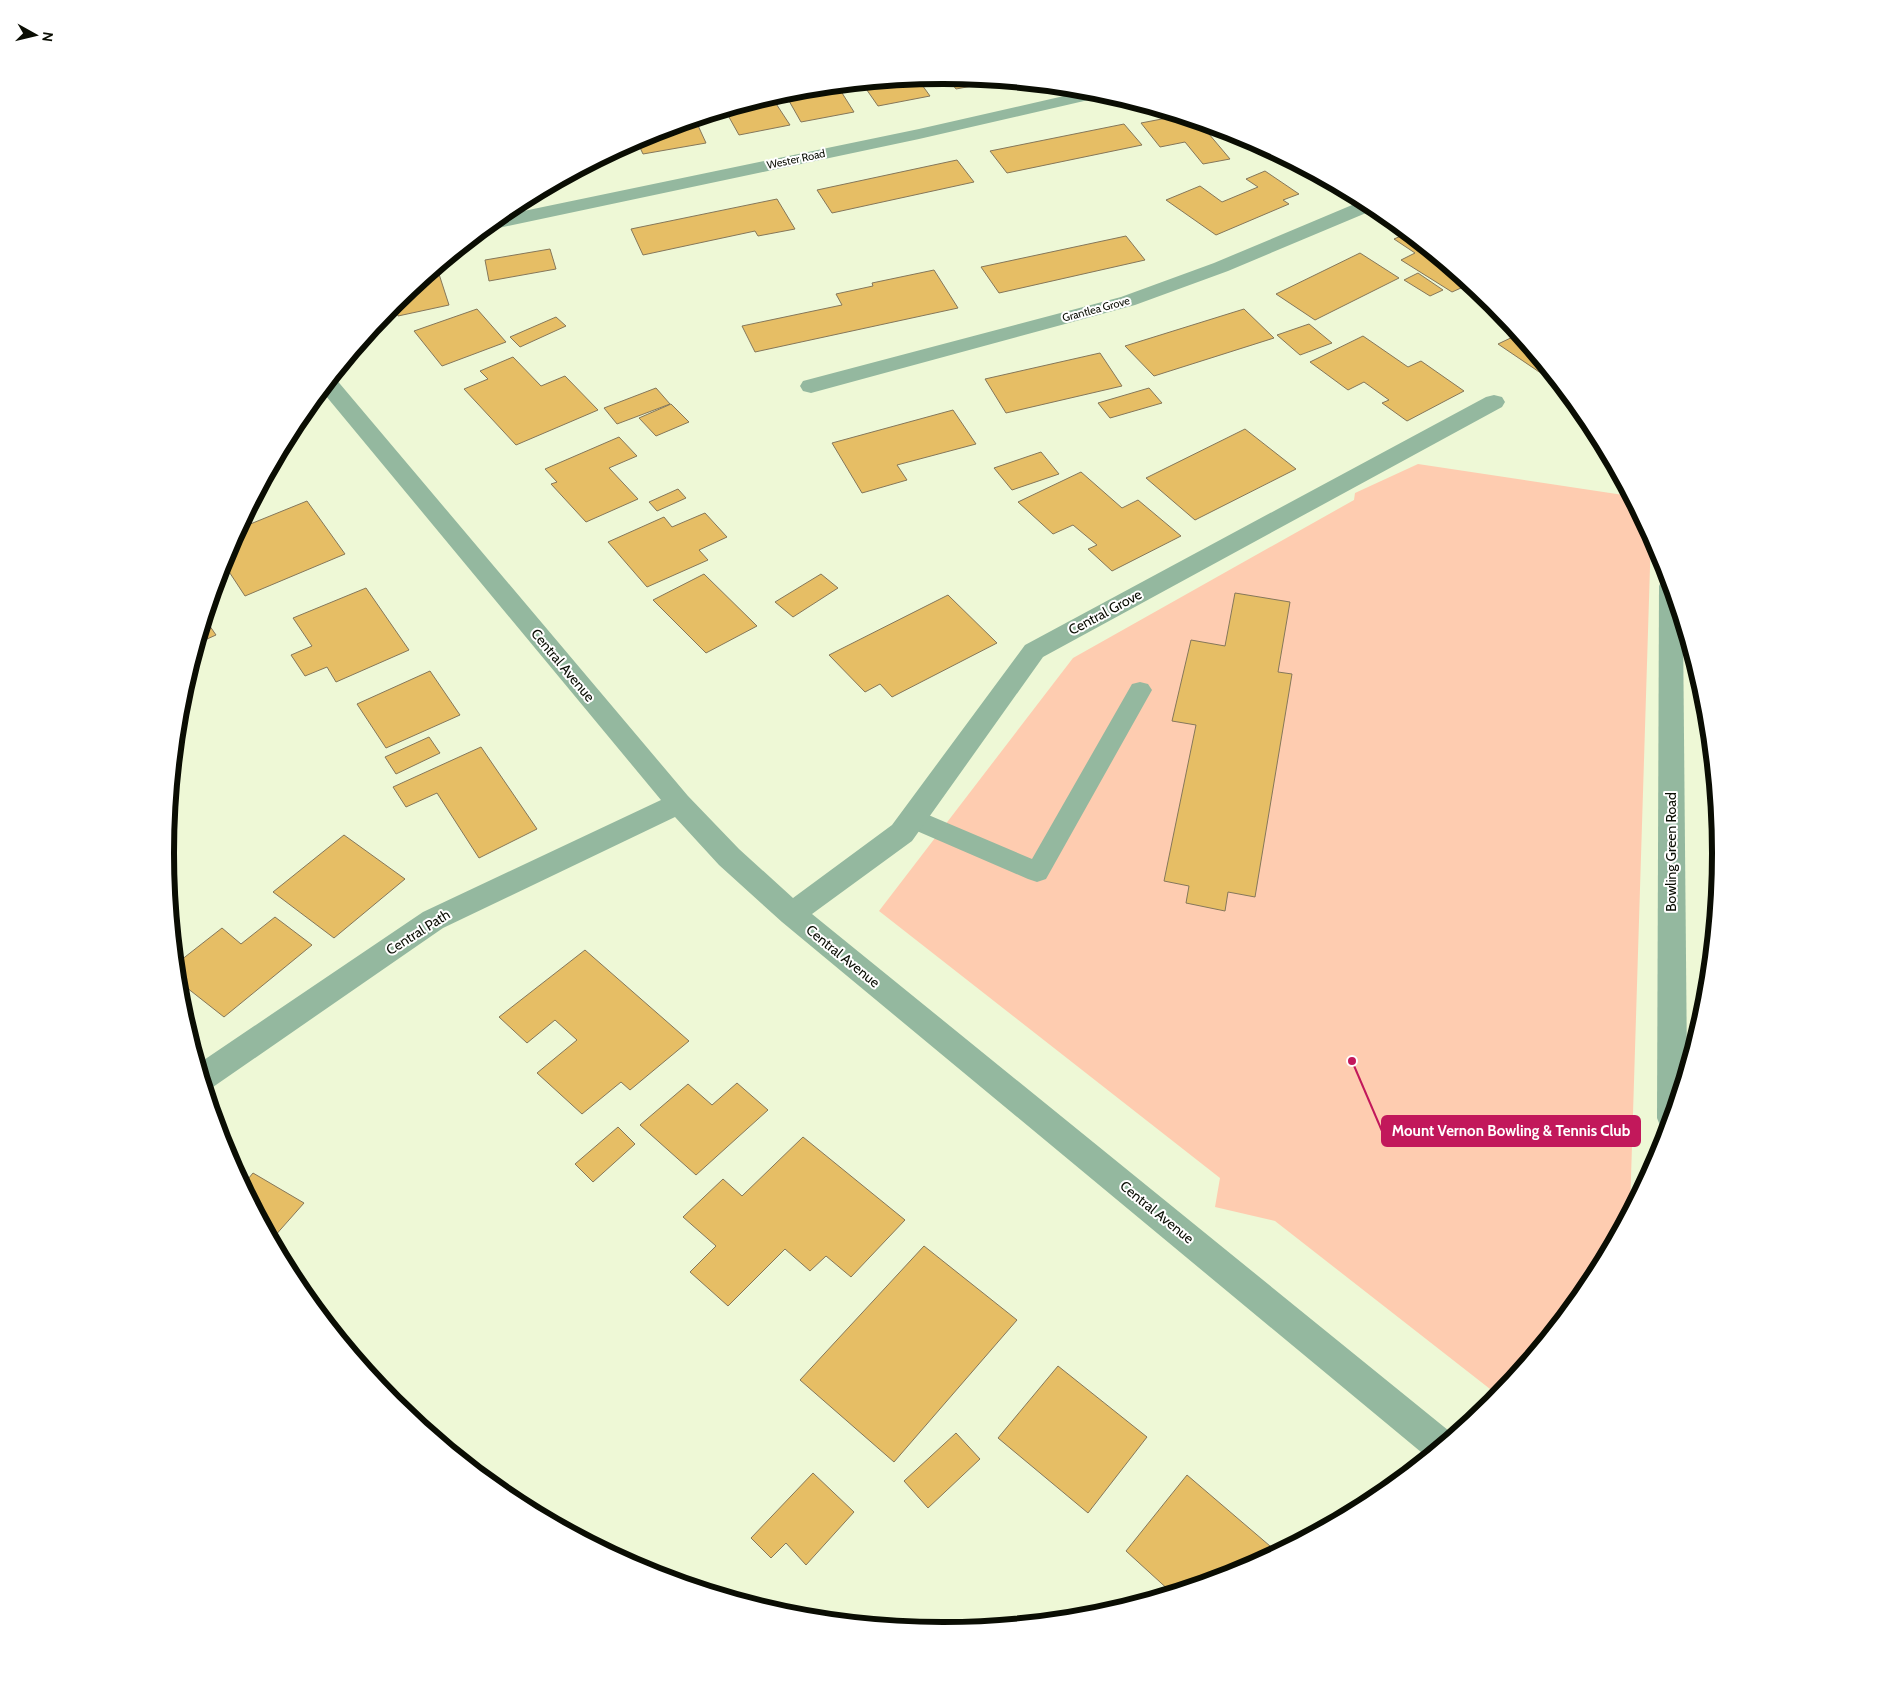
<svg xmlns="http://www.w3.org/2000/svg" width="1886" height="1706" font-family="Cabin,sans-serif">
<style>
.green{fill:#feccb0}
.building{fill:#e6be65;stroke:#85775a}
.lines{fill:none;stroke-linecap:round;stroke-linejoin:round}
.service{fill:#94b89f;fill-rule:evenodd}
.minor{fill:#94b89f;fill-rule:evenodd}
.labels{text-anchor:middle;stroke-width:4;stroke-linejoin:round;paint-order:stroke}
.far-street-label{font-size:11px;fill:#0a0d03;stroke:#fff}
.street-label{font-size:14px;fill:#0a0d03;stroke:#fff}
.rim{fill:none;stroke:#0a0d03;stroke-width:6}
.leader{fill:none;stroke:#c2185b;stroke-width:2}
.callout-dot{fill:#c2185b;stroke:#fff;stroke-width:2}
.callout{fill:#c2185b;stroke:#c2185b;stroke-width:2}
.callout-label{font-size:15px;text-anchor:middle;font-weight:bold;fill:#fff}
</style>
<rect width="100%" height="100%" fill="#eef8d6"/>
<path class="green" d="M1418 464 1630 496 1651 535 1630 1210 1590 1285 1499 1396 1275 1221 1215 1207 1220 1178 879 911 1073 658 1354 500 1355 493Z"/>
<g class="building">
<path d="M945 75 999 81 956 89Z"/>
<path d="M917 78 930 96 878 106 862 83Z"/>
<path d="M837 85 854 112 801 122 784 92Z"/>
<path d="M771 96 790 125 739 135 725 110Z"/>
<path d="M1170 113 1198 121 1230 159 1203 164 1185 142 1160 147 1141 123 1167 118 1164 114Z"/>
<path d="M695 119 706 143 643 154 636 139Z"/>
<path d="M1124 124 1142 145 1007 173 990 151Z"/>
<path d="M1217 128H1219L1246 137 1235 141Z"/>
<path d="M957 160 974 182 832 213 817 190Z"/>
<path d="M1265 171 1299 194 1283 200 1289 204 1216 235 1166 200 1200 186 1222 202 1258 187 1246 179Z"/>
<path d="M777 199 795 229 758 236 755 231 643 255 631 229Z"/>
<path d="M1408 233 1470 284 1452 292 1401 260 1415 253 1394 239Z"/>
<path d="M1126 236 1145 260 999 293 981 267Z"/>
<path d="M550 249 556 269 489 281 485 260Z"/>
<path d="M1360 253 1399 278 1315 320 1276 294Z"/>
<path d="M934 270 958 308 755 352 742 326 842 305 836 294 873 286 872 283Z"/>
<path d="M438 271 449 305 398 316 394 302 430 273Z"/>
<path d="M1418 273 1443 290 1430 296 1404 280Z"/>
<path d="M477 309 506 342 442 366 414 331Z"/>
<path d="M1244 309 1274 338 1154 376 1125 346Z"/>
<path d="M556 317 566 326 520 347 510 337Z"/>
<path d="M1309 324 1332 343 1300 355 1277 335Z"/>
<path d="M1519 334 1557 380 1554 382 1498 344Z"/>
<path d="M1363 336 1408 367 1421 361 1464 391 1407 421 1382 403 1389 400 1364 382 1348 390 1310 362Z"/>
<path d="M1100 353 1122 386 1006 413 985 379Z"/>
<path d="M513 357 541 386 565 376 598 410 516 445 464 389 488 379 480 371Z"/>
<path d="M656 388 670 404 617 424 604 408Z"/>
<path d="M1149 388 1162 403 1110 418 1098 403Z"/>
<path d="M671 404 689 422 656 436 639 418Z"/>
<path d="M953 410 976 444 897 465 907 480 862 493 832 443Z"/>
<path d="M1245 429 1296 469 1195 520 1146 478Z"/>
<path d="M619 437 637 456 609 468 638 499 586 522 551 484 557 482 545 469Z"/>
<path d="M1041 452 1059 474 1012 490 994 468Z"/>
<path d="M1081 472 1122 508 1138 500 1181 536 1112 571 1088 549 1097 545 1073 525 1053 534 1018 502Z"/>
<path d="M678 489 686 498 657 511 649 502Z"/>
<path d="M307 501 345 554 245 596 222 561 238 529Z"/>
<path d="M705 513 727 537 699 550 708 560 647 587 608 542 664 517 672 527Z"/>
<path d="M704 574 757 626 706 653 653 600Z"/>
<path d="M821 574 838 588 793 617 775 602Z"/>
<path d="M366 588 409 650 336 682 327 667 305 676 291 655 312 646 293 618Z"/>
<path d="M1235 593 1290 602 1278 672 1292 674 1255 897 1228 892 1225 911 1186 903 1189 886 1164 881 1196 725 1172 721 1191 640 1225 646Z"/>
<path d="M948 595 997 643 892 697 880 684 865 692 829 655Z"/>
<path d="M205 619 216 635 198 643Z"/>
<path d="M430 671 460 715 386 748 357 704Z"/>
<path d="M429 737 440 753 396 774 385 757Z"/>
<path d="M481 747 537 829 479 858 437 793 406 807 393 787Z"/>
<path d="M344 835 405 879 334 938 273 892Z"/>
<path d="M275 917 312 945 224 1017 177 980 176 964 222 928 241 944Z"/>
<path d="M585 950 689 1041 630 1090 621 1082 582 1114 537 1073 577 1040 555 1020 527 1043 499 1017Z"/>
<path d="M737 1083 768 1110 696 1175 640 1125 688 1084 712 1105Z"/>
<path d="M618 1127 635 1144 593 1182 575 1164Z"/>
<path d="M803 1137 905 1220 851 1277 826 1256 810 1271 785 1249 728 1306 690 1272 716 1246 683 1217 723 1179 742 1196Z"/>
<path d="M253 1173 304 1203 273 1238 270 1236 243 1185Z"/>
<path d="M924 1246 1017 1320 894 1462 800 1380Z"/>
<path d="M1058 1366 1147 1437 1088 1513 998 1438Z"/>
<path d="M956 1433 980 1459 928 1508 904 1481Z"/>
<path d="M813 1473 854 1512 806 1565 786 1543 771 1558 751 1538Z"/>
<path d="M1187 1475 1277 1552 1240 1572 1172 1593 1126 1551Z"/>
</g>
<g class="lines">
<path class="service" d="M1140 682 1148 684 1152 690 1046 879 1037 882 1028 879 903 825 900 818 903 811 912 808 1032 859 1132 684Z"/>
<g class="minor">
<path d="M1090 90 1110 95 919 139 489 230 484 228 499 216 919 129Z"/>
<path d="M1364 200 1378 208 1228 271 1135 305 811 393 803 391 800 386 803 381 1121 297 1214 263Z"/>
<path d="M332 378H335L688 796 739 849 793 898 892 825 1025 645 1486 397 1494 395 1502 397 1505 402 1502 407 1043 657 912 841 812 914 1454 1435 1427 1457 782 922 719 865 675 817 443 928 213 1087 206 1090 198 1064 423 912 661 800 321 390Z"/>
<path d="M1669 578 1683 626 1687 1067 1668 1130 1661 1128 1657 1118 1659 586 1662 580Z"/>
</g>
</g>
<g class="labels">
<g class="far-street-label">
<text transform="translate(796 159) rotate(-12)" y="4">Wester Road</text>
<text transform="translate(1096 309) rotate(-15)" y="4">Grantlea Grove</text>
</g>
<g class="street-label">
<text transform="translate(1105 612) rotate(-28)" y="5">Central Grove</text>
<text transform="translate(563 665) rotate(50)" y="5">Central Avenue</text>
<text transform="translate(1671 852) rotate(-90)" y="5">Bowling Green Road</text>
<text transform="translate(418 932) rotate(-32)" y="5">Central Path</text>
<text transform="translate(843 956) rotate(39)" y="5">Central Avenue</text>
<text transform="translate(1157 1212) rotate(39)" y="5">Central Avenue</text>
</g>
</g>
<path d="M0 0H1886V1706H0ZM174 853a769 769 0 1 1 1538 0a769 769 0 1 1-1538 0Z" fill="#fff" fill-rule="evenodd"/>
<path class="rim" d="M174 853a769 769 0 1 1 1538 0a769 769 0 1 1-1538 0Z"/>
<path class="leader" d="M1352 1061L1382 1131"/>
<circle class="callout-dot" cx="1352" cy="1061" r="5"/>
<rect class="callout" x="1382" y="1116" width="258" height="30" rx="5"/>
<g class="callout-label">
<text x="1511" y="1136">Mount Vernon Bowling &amp; Tennis Club</text>
</g>
<g transform="translate(35 35) rotate(98)" stroke="#ffffff" stroke-width="4" paint-order="stroke">
<path d="M0-4L9 19L0 12L-9 19Z" fill="#0a0d03"/>
<text y="-8" font-size="14" font-weight="bold" text-anchor="middle" fill="#0a0d03">N</text>
</g>
</svg>
